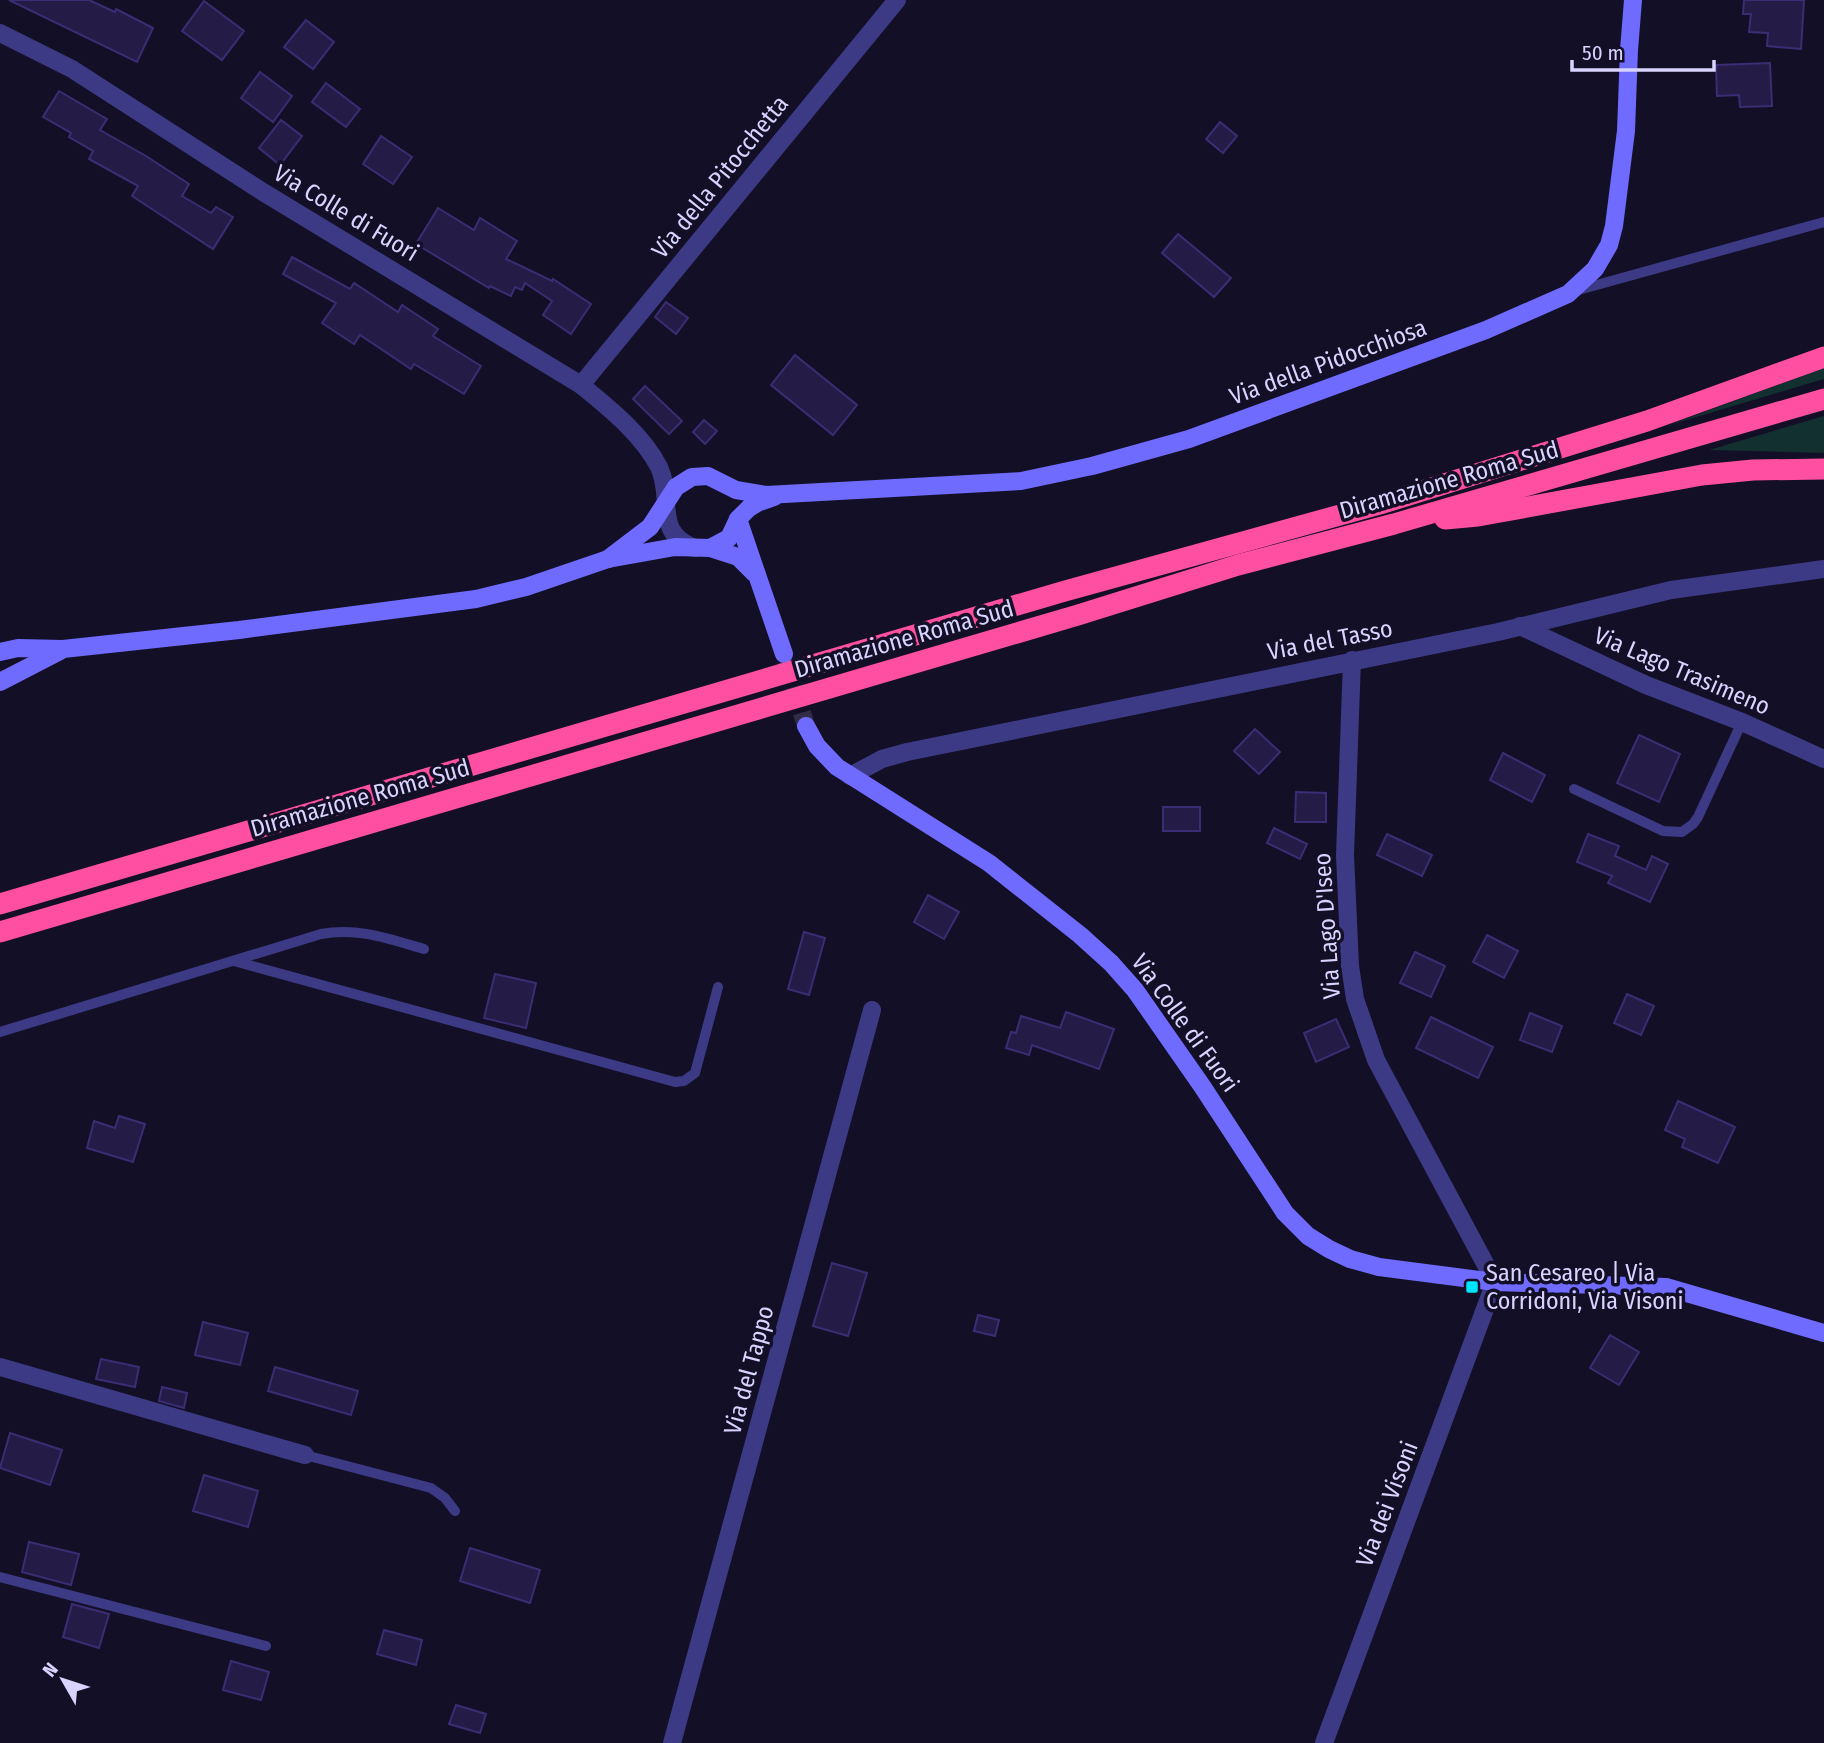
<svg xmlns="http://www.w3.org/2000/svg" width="1824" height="1743" font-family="'Fira Sans Condensed',sans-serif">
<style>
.green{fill:#12302f}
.building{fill:#241b47;stroke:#3b2d73;stroke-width:2}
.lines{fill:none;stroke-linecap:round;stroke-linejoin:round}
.secondary-tunnel{stroke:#312d47;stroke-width:18;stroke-dasharray:18 9;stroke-linecap:butt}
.lane{stroke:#3d3a85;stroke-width:10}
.street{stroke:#3d3a85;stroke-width:18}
.secondary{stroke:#6f6bff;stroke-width:18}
.highway{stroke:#ff4fa3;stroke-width:21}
.poi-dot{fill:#00e5ff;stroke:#130f26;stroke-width:2.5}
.labels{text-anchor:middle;stroke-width:7;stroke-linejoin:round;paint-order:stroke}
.street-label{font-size:24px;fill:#d9d4ff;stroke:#130f26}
.poi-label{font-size:24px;fill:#d9d4ff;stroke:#130f26;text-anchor:start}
</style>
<rect width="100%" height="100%" fill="#130f26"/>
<g class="green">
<path d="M1824 368V379L1666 426Z"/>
<path d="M1824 416V453L1709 450Z"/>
</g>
<g class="building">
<path d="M9 0H89L115 12 116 9 153 28 137 62Z"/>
<path d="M1744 0H1804L1801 49 1767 46 1768 33 1749 32 1751 14H1743Z"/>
<path d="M204 1 244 31 222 60 182 31Z"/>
<path d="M306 20 334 42 313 69 284 47Z"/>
<path d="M1770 63 1772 106 1740 107 1739 95 1717 96 1716 65Z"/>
<path d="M260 72 292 96 273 122 241 98Z"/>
<path d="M326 83 360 109 346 127 312 102Z"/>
<path d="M59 91 107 119 100 130 146 156 189 184 182 196 211 213 216 207 233 217 213 249 132 196 138 186 89 159 93 151 69 137 71 133 43 117Z"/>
<path d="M281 120 302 136 280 165 259 148Z"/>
<path d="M1220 122 1237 136 1223 153 1206 139Z"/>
<path d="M381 136 412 157 393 184 363 164Z"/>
<path d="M438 208 474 230 480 218 517 241 506 259 552 281 553 279 591 304 571 334 543 315 552 301 525 283 522 290 515 287 511 296 490 286 489 288 416 244Z"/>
<path d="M1178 234 1231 278 1214 297 1162 253Z"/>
<path d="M292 257 350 289 354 283 398 312 402 305 438 329 433 336 481 366 464 394 414 364 411 369 360 335 354 344 322 323 336 303 283 274Z"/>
<path d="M666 302 688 318 676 334 655 317Z"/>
<path d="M795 355 857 405 833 435 771 385Z"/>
<path d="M645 386 682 421 669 434 633 399Z"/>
<path d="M704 420 717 431 705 444 693 432Z"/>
<path d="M1255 729 1280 752 1259 774 1234 751Z"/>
<path d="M1639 735 1680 754 1659 802 1617 783Z"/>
<path d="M1503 753 1545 775 1532 802 1490 780Z"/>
<path d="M1296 792 1326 793V822H1295Z"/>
<rect x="1163" y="807" width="37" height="24"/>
<path d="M1274 828 1307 844 1300 859 1267 843Z"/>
<path d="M1387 834 1432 855 1422 876 1377 855Z"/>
<path d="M1588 834 1619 846 1615 856 1646 870 1652 856 1668 864 1650 902 1608 883 1612 876 1577 862Z"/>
<path d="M928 895 959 912 944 939 914 922Z"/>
<path d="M804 932 825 938 809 995 788 989Z"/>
<path d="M1487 935 1518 951 1504 978 1473 962Z"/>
<path d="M1415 952 1445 966 1431 997 1400 983Z"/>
<path d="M495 974 536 983 526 1028 484 1018Z"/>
<path d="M1627 994 1654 1006 1641 1035 1614 1023Z"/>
<path d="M1066 1012 1114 1029 1099 1069 1032 1045 1029 1055 1006 1048 1011 1032 1016 1033 1021 1016 1060 1028Z"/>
<path d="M1530 1013 1562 1026 1552 1052 1520 1040Z"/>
<path d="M1431 1017 1493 1047 1478 1078 1416 1048Z"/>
<path d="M1336 1019 1349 1047 1316 1062 1304 1033Z"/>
<path d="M1678 1101 1735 1127 1718 1163 1682 1147 1685 1139 1665 1130Z"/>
<path d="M119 1116 145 1124 133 1162 87 1148 94 1121 115 1128Z"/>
<path d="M832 1263 867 1273 848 1336 813 1326Z"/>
<path d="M978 1315 999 1320 995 1336 974 1331Z"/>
<path d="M203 1322 248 1333 240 1365 195 1355Z"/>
<path d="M1610 1335 1639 1352 1619 1385 1590 1368Z"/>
<path d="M101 1359 139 1367 135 1387 96 1379Z"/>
<path d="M275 1367 358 1391 351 1415 268 1391Z"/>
<path d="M162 1387 187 1393 184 1408 159 1401Z"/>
<path d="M10 1433 62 1450 50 1485 0 1468Z"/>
<path d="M204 1475 258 1491 248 1527 193 1511Z"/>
<path d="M29 1542 79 1554 71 1585 22 1572Z"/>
<path d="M470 1548 540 1570 530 1603 460 1581Z"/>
<path d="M72 1604 109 1614 99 1648 63 1637Z"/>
<path d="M384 1630 422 1640 416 1665 377 1654Z"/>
<path d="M231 1661 269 1672 261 1700 223 1690Z"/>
<path d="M456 1705 486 1714 480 1733 449 1724Z"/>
</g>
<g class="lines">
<path class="secondary-tunnel" d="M786 661 806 726"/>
<g class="lane">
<path d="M1575 291 1824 222"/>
<path d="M1574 789 1663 831 1682 832 1693 824 1698 817 1742 722"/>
<path d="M234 961 675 1082 684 1081 695 1073 718 987"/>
<path d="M0 1032 321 934C357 927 390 939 424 949"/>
<path d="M305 1455 431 1488 445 1498 455 1511"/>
<path d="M0 1577 266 1646"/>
</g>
<g class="street">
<path d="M0 33 72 69 263 192 581 385C609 408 642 434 659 467 674 499 653 533 695 548"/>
<path d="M581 385 897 0"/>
<path d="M1520 626 1646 685 1742 722 1824 759"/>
<path d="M850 776 882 759 907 752 1498 632 1671 590 1824 569"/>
<path d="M0 1367 305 1455"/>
<path d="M672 1743 872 1010"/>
<path d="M1324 1743 1495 1282 1376 1060 1355 999 1350 966 1345 855 1352 660"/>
</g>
<g class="secondary">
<path d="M738 519 784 654"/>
<path d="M710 548 738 557 754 573"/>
<path d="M608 559 650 527 676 487 692 477 708 476 736 490 766 495 1021 481 1092 466 1189 439 1486 330 1568 294 1595 269 1609 245 1614 226 1626 131 1629 50 1633 0"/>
<path d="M0 652 18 648 63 649 239 630 476 599 526 587 608 559 675 547 710 548 729 538 738 519 749 508 757 503 774 497"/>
<path d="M0 682 60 651"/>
<path d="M806 726 817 746 837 767 989 863 1080 935 1111 963 1135 990 1202 1086 1285 1213 1308 1236 1329 1249 1350 1259 1379 1267 1495 1282 1666 1287 1824 1333"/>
</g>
<g class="highway">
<path d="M1445 519 1478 516 1702 475 1753 470 1824 469"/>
<path d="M0 904 1065 591 1380 504 1647 421 1824 357"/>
<path d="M0 932 1078 615 1238 565 1394 524 1824 399"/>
</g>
</g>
<rect class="poi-dot" x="1465" y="1280" width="14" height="14" rx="3.5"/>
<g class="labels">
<g class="street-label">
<text transform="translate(720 177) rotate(-51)" y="8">Via della Pitocchetta</text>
<text transform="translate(346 213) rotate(31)" y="8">Via Colle di Fuori</text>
<text transform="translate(1328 362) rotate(-20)" y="8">Via della Pidocchiosa</text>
<text transform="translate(1449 480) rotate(-16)" y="8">Diramazione Roma Sud</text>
<text transform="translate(904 639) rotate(-16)" y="8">Diramazione Roma Sud</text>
<text transform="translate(1330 640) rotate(-11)" y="8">Via del Tasso</text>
<text transform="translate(1682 671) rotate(23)" y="8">Via Lago Trasimeno</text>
<text transform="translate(360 798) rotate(-16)" y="8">Diramazione Roma Sud</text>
<text transform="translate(1327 926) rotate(-94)" y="8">Via Lago D'Iseo</text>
<text transform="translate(1185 1023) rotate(54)" y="8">Via Colle di Fuori</text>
<text transform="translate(749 1370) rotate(-75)" y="8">Via del Tappo</text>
<text transform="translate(1387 1504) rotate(-69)" y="8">Via dei Visoni</text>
</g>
<g class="poi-label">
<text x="1486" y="1281">San Cesareo | Via<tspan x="1486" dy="28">Corridoni, Via Visoni</tspan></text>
</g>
</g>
<g transform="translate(63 1680) rotate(309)" stroke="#130f26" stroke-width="5" paint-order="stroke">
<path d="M0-5L12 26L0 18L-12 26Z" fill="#d9d4ff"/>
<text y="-10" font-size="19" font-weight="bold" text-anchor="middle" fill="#d9d4ff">N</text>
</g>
<path d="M1572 60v10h142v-10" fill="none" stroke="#d9d4ff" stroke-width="3.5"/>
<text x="1582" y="60" font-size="21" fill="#d9d4ff" stroke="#130f26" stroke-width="5" paint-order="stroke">50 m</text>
</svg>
